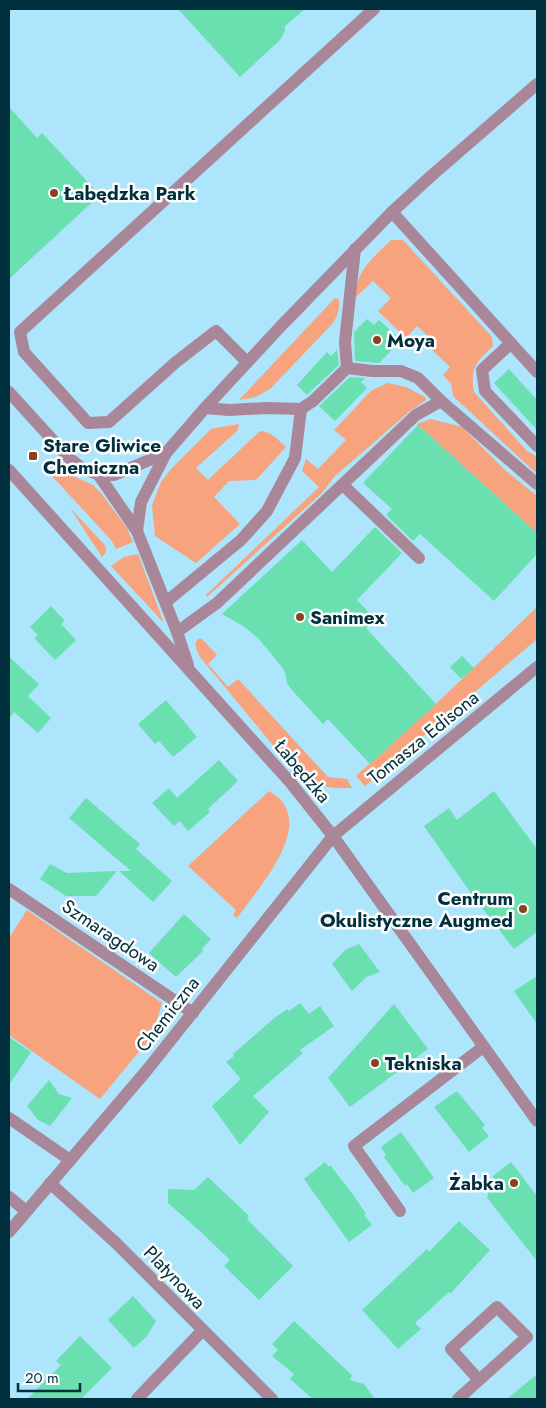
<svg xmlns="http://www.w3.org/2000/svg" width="546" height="1408" font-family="Jost,sans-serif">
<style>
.green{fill:#f7a37d}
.building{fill:#6ae0b1}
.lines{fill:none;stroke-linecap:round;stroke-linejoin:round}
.minor{stroke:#a98799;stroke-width:12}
.poi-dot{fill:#89421f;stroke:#fcfcfc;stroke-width:2}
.labels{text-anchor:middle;stroke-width:5;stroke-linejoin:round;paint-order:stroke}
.poi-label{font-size:19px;font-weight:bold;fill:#002f3d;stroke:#fcfcfc;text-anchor:start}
.street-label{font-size:19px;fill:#002f3d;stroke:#fcfcfc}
</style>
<rect width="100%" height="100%" fill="#ade5fc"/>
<g class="green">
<path d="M391 240H403L492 337 493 346C476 362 470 368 474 392L527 451 537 457V474L453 396 451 384 443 375 450 367 429 347 433 340 417 326 406 338 378 311 391 298 373 281 356 297C354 272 375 256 391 240Z"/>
<path d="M335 298 339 300C340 309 338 315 333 323L270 389 256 397 239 400Z"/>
<path d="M388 383 406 387 425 397 426 400 410 411 334 477 322 493 207 597 206 595 319 487 302 471 306 459 318 469 346 440 334 430 372 390Z"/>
<path d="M431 419 462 427 506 471 537 496V533L417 424Z"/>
<path d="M239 424 238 430 196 468 208 480 260 431C271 431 279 441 286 447L256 480 229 481 214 497 240 524 196 563 155 536 152 505 161 482 172 468 211 429Z"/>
<path d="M64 468 77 478 93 485 101 493 127 528 133 542 116 549 112 541 52 476Z"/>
<path d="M70 508 104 544C107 550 107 552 102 557Z"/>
<path d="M138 554 164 623 111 566 124 557Z"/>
<path d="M537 607V639L365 786 356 776 436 704Z"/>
<path d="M198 639H202L217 655 208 664 228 687 238 679 328 777 347 779 352 788C323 789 321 786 300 767L295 772 200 657C197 651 193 644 198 639Z"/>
<path d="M269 791C321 820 259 887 237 918L233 915 236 910 188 866Z"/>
<path d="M27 910 162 1003 152 1036 100 1099 9 1035V938Z"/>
</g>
<g class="building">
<path d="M178 9H305L285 26V31L280 40 240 77Z"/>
<path d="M9 107 37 138 42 133 100 195 9 279Z"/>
<path d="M367 319 374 325 379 320 398 337 392 343 396 346 379 363 355 361 354 332Z"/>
<path d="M337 350 339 365 307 395 297 385 327 352 331 356Z"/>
<path d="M509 369 537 400V430L494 383Z"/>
<path d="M350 377 365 378 361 382 367 388 335 421 319 406Z"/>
<path d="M418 425 537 533V554L494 601 420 534 413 541 386 515 392 509 363 483Z"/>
<path d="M375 527 402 553 357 600 376 620 366 628 436 704 370 764 328 719 323 724 291 689 287 683 285 672 282 667 259 639 243 626 222 614 302 540 332 572Z"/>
<path d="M51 606 65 621 61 624 76 640 55 660 34 638 38 635 30 627Z"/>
<path d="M462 656 474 668 461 679 450 667Z"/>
<path d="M9 657 39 684 28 696 51 718 38 733 14 712 9 718Z"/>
<path d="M166 700 197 737 173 757 159 741 155 744 138 724Z"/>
<path d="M219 760 238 781 208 809 210 812 188 831 180 821 174 826 152 803 169 788 177 798Z"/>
<path d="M494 791 537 849V932L514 949 475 899 424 826 449 808 457 820Z"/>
<path d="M86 798 140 844 136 849 172 881 153 902 119 871H131L69 818Z"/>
<path d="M50 864 67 873 117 871 96 896H66L40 879Z"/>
<path d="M184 914 211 939 202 949 203 951 176 977 149 953Z"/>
<path d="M359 944 380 972 366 977 352 991 332 964 345 950Z"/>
<path d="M537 976V1024L514 991Z"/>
<path d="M300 1003 309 1014 320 1006 334 1026 300 1050 303 1053 253 1096 269 1112 240 1145 212 1106 241 1079 226 1062 234 1056 233 1054 273 1019 287 1009 289 1011Z"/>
<path d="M394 1004 428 1049 350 1107 328 1078Z"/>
<path d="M9 1037 31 1052 9 1085Z"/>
<path d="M49 1080 59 1094 72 1098 50 1126 38 1120 27 1106Z"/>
<path d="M457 1091 485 1125 482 1128 489 1136 469 1152 434 1107Z"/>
<path d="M401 1132 434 1178 413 1193 407 1184 405 1186 384 1157 386 1155 381 1147Z"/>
<path d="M325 1162 329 1167 330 1165 354 1196 366 1214 364 1215 372 1225 349 1242 304 1179Z"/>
<path d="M511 1162 537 1196V1261L487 1198 493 1176Z"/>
<path d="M208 1177 249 1216 247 1219 293 1266 259 1300 224 1266 230 1260 202 1233 168 1203V1189L194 1190Z"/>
<path d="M459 1221 490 1250 451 1293 449 1292 415 1323 421 1329 398 1349 362 1310 427 1249 429 1252Z"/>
<path d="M133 1296 156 1321 147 1336 134 1348 108 1320Z"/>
<path d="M294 1321 352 1375 350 1380 364 1384 375 1399H313L290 1379 294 1374 272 1356 278 1350 272 1344Z"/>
<path d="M80 1336 112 1368 81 1399H27L61 1365 56 1361Z"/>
<path d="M537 1374V1399H507Z"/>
</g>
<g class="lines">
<g class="minor">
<path d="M392 212 537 372"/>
<path d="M511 343 482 370 485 391 537 446"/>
<path d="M247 362 216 331 176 362 109 422 88 423 24 352 20 332 374 9"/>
<path d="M347 368 372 371H401L418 378 441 401 537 484"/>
<path d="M347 368 345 342 355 249"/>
<path d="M9 392 69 458 83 469 98 474 114 475 166 453"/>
<path d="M205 408 229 410 267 408 301 409 313 401 347 368"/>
<path d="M9 470 290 782 333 836 537 1121"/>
<path d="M98 474 137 531 177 632 188 665"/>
<path d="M343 485 419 558"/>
<path d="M137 531 141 502 166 453 205 408 282 325 392 212 430 177 537 84"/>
<path d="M166 602 241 540 267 511 295 458 301 409"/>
<path d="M177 632 217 603 416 415 441 401"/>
<path d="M9 889 193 1013"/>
<path d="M9 1118 70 1160"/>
<path d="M50 1183 116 1243 272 1399"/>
<path d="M9 1197 26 1211"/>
<path d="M400 1211 354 1146 483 1047"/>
<path d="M9 1232 147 1070 333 836 537 667"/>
<path d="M137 1399 202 1331"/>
<path d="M458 1399 527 1337 497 1307 451 1349 479 1380"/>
</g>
</g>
<g class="poi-dot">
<circle cx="54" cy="193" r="5"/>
<circle cx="377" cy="340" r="5"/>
<rect x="28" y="451" width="10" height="10" rx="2.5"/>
<circle cx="300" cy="617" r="5"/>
<circle cx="523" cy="909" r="5"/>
<circle cx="375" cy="1063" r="5"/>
<circle cx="514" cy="1183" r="5"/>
</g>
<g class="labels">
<g class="poi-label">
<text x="64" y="200">Łabędzka Park</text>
<text x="387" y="347">Moya</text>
<text x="43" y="452">Stare Gliwice<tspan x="43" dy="22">Chemiczna</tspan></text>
<text x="310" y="624">Sanimex</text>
<text x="513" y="905" text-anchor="end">Centrum<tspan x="513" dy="22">Okulistyczne Augmed</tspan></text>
<text x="385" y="1070">Tekniska</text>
<text x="504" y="1190" text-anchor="end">Żabka</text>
</g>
<g class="street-label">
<text transform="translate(423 737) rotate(-39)" y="7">Tomasza Edisona</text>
<text transform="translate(303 771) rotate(50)" y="7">Łabędzka</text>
<text transform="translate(111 935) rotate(34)" y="7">Szmaragdowa</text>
<text transform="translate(167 1014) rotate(-52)" y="7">Chemiczna</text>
<text transform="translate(175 1277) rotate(46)" y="7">Platynowa</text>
</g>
</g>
<rect width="546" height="1408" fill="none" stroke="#002f3d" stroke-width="20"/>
<path d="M18 1383v8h62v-8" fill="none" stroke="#002f3d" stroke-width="2.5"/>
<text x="25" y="1383" font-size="15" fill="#002f3d" stroke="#fcfcfc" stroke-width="4" paint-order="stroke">20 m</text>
</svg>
